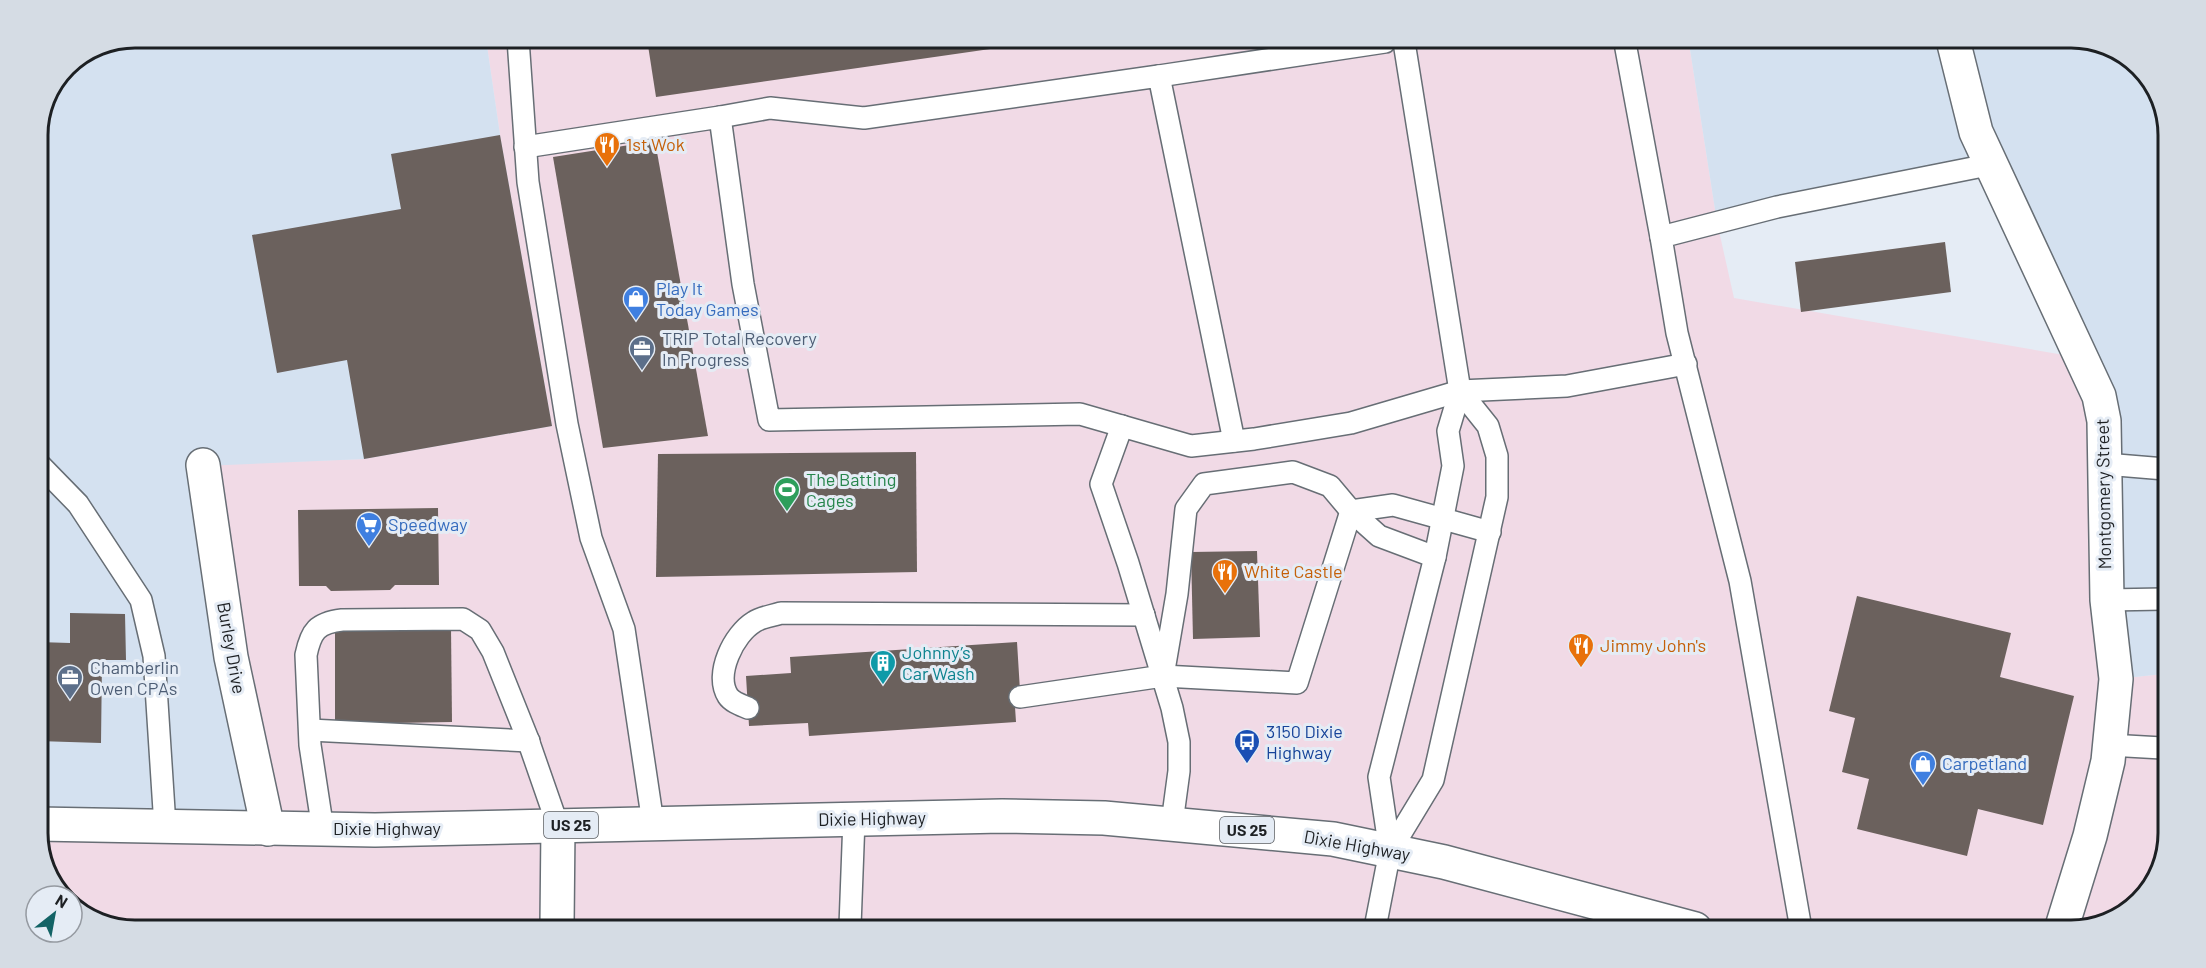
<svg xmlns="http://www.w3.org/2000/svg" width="2206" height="968" font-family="Barlow,sans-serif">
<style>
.commercial{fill:#f1dae6}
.built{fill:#d4e1f0}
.building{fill:#6b615d}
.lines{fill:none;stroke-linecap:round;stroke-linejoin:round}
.lane-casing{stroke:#676e75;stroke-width:24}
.street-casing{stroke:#676e75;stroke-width:36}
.primary-casing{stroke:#676e75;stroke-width:36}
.lane{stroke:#fff;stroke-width:21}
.street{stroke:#fff;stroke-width:33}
.primary{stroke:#fff;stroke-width:33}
.labels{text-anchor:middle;stroke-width:6;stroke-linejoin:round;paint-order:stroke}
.shield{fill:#e5ecf5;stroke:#595d62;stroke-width:1.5}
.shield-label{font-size:16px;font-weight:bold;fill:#1d2023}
.food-label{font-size:18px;fill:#c56008;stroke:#e5ecf5;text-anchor:start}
.shop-label{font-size:18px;fill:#366cbe;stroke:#e5ecf5;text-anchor:start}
.service-label{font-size:18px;fill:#4e5e75;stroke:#e5ecf5;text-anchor:start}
.leisure-label{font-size:18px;fill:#27864d;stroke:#e5ecf5;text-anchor:start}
.street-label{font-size:18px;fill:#1d2023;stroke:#e5ecf5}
.culture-label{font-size:18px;fill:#0d838f;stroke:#e5ecf5;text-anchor:start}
.transit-label{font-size:18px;fill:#164399;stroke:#e5ecf5;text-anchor:start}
.rim{fill:none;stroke:#1d2023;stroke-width:3}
</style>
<rect width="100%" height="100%" fill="#e5ecf5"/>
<path class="commercial" d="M486 39 1689 43 1717 222 1734 298 2081 358 2116 679 2163 674 2161 870 2125 914 2071 930 98 923 72 903V896H63L57 892 38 840 203 465 364 459 500 135Z"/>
<g class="built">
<path d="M135 38 486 39 500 135 552 426 364 459 203 466 268 829 38 824V129L66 66Z"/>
<path d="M1689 43 2108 45 2152 81 2168 129 2163 674 2116 679 2104 421 1993 164 1717 222Z"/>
</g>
<g class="building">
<path d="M647 39 1038 41V42L656 97Z"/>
<path d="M500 135 552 426 364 459 347 360 277 373 252 235 401 209 391 154Z"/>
<path d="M655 141 708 436 603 448 553 157Z"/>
<path d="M1945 242 1951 292 1801 312 1795 262Z"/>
<path d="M916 452 917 572 656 577 658 454Z"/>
<path d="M438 508 439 585H395L390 590 331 591 326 586H299L298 510Z"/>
<path d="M1257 551 1260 637 1193 639 1191 552Z"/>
<path d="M1857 596 2011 633 2000 677 2074 696 2043 825 1978 809 1967 856 1857 829 1869 779 1842 772 1855 718 1829 711Z"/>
<path d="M70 613 125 614 126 660H102L101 743 38 741V642L70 643Z"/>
<path d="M451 628 452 722 335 724V629Z"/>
<path d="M1017 642 1021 707H1015L1016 722 809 736 808 723 749 726 746 676 791 673 790 657Z"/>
<path d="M91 917 113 918V923H98Z"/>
<path d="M1050 919 1159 923V927H1049Z"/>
<path d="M273 920V924H200V921Z"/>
</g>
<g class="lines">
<defs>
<g id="lane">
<path d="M518 39 528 182 567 424 591 538 624 629 653 823"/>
<path d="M1625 43 1661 237"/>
<path d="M1159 76 1385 42"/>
<path d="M720 117 770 108 864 118 1159 76 1234 441"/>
<path d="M525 147 720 117 743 284 769 420 1080 414 1191 446 1254 439 1351 423 1460 391 1567 386 1686 364"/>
<path d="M1122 426 1101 484 1128 563 1172 708 1179 742V771L1172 823"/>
<path d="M38 463 78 504 141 600 154 656 165 826"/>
<path d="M2105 464 2165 469"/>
<path d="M1351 511 1393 505 1490 532"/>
<path d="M2107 600 2164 599"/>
<path d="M1163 676 1177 594 1186 509 1204 484 1293 472 1330 486 1351 511 1379 536 1435 557"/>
<path d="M1020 697 1163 676 1297 683 1351 511"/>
<path d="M748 708C741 705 732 702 728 696 714 674 734 634 754 622 761 617 772 616 781 613L1144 615"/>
<path d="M310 730 529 741"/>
<path d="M2109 745 2162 748"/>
<path d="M323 830 310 745 306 655C311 631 317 623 342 620L463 619 480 630 493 652 527 737 558 826"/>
<path d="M1390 851 1433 780 1497 497V456L1488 426 1460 391"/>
<path d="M850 926 854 819"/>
<path d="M1375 928 1390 851 1379 777 1435 557 1453 466 1448 431 1460 391 1404 42"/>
<path d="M1801 929 1740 581 1677 333 1661 237 1777 207 1993 164"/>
</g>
<g id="street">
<path d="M1954 44 1976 132 2099 396 2104 421 2107 600 2116 679 2108 761 2090 836 2061 930"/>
<path d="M203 465 231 657 268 829"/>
<path d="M557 925 558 826"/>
</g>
<path id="primary" d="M38 824 375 830 1002 816 1104 818 1333 839 1444 862 1695 929"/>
</defs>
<use href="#lane" class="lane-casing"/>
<use href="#street" class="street-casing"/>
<use href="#primary" class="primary-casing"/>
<use href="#lane" class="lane"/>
<use href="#street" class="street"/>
<use href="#primary" class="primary"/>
</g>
<defs>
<symbol id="restaurant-pin" viewBox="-11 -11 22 30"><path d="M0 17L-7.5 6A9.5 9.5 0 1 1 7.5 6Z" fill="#e8710a" stroke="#e5ecf5"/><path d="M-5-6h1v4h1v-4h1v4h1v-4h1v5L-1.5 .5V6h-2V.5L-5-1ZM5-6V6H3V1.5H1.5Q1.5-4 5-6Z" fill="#fff"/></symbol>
<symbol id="shop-pin" viewBox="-11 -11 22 30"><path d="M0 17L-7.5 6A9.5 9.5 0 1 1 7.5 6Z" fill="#3f7fe0" stroke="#e5ecf5"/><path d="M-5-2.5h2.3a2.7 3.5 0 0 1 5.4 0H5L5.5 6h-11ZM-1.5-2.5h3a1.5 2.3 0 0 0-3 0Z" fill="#fff"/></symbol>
<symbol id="office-pin" viewBox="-11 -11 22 30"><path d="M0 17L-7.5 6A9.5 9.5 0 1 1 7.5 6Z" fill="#5c6f8a" stroke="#e5ecf5"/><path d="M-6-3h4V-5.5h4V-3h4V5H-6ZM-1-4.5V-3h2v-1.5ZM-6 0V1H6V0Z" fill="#fff"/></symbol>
<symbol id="stadium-pin" viewBox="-11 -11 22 30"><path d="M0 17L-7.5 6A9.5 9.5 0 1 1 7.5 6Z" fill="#2e9e5b" stroke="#e5ecf5"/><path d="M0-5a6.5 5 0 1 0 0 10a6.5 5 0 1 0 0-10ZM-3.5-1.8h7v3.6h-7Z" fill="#fff"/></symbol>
<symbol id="supermarket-pin" viewBox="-11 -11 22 30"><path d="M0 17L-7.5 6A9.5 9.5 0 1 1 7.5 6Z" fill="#3f7fe0" stroke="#e5ecf5"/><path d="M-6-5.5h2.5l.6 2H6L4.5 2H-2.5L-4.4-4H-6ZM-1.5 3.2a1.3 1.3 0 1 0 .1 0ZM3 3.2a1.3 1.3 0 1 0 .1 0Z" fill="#fff"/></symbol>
<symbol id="building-pin" viewBox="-11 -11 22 30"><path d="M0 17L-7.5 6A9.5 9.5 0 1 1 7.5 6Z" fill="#0f9aa8" stroke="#e5ecf5"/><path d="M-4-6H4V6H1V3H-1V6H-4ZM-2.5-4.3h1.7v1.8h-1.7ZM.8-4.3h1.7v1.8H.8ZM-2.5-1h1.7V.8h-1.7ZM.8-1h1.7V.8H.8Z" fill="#fff"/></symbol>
<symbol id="bus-pin" viewBox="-11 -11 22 30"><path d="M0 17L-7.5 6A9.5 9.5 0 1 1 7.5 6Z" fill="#1a4fb4" stroke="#e5ecf5"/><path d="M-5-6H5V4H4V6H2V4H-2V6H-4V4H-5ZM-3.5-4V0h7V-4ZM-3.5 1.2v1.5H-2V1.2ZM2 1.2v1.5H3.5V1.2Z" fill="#fff"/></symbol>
</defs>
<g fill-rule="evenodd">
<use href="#restaurant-pin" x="592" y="130" width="30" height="40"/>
<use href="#shop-pin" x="621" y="284" width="30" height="40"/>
<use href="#office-pin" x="627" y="334" width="30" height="40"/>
<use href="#stadium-pin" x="772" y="475" width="30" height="40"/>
<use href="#supermarket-pin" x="354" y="510" width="30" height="40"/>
<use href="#restaurant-pin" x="1210" y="557" width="30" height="40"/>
<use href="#restaurant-pin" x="1566" y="631" width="30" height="40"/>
<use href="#building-pin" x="868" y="648" width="30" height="40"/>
<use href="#office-pin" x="55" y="663" width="30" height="40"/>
<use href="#bus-pin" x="1232" y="727" width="30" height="40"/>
<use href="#shop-pin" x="1908" y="749" width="30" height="40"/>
</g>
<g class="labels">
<g class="shield">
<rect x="544" y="812" width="54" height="26" rx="4.5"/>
<rect x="1220" y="817" width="54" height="26" rx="4.5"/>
</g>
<g class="shield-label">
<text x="571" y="831">US 25</text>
<text x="1247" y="836">US 25</text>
</g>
<g class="food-label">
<text x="626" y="151">1st Wok</text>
<text x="1244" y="578">White Castle</text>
<text x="1600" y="652">Jimmy John's</text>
</g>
<g class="shop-label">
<text x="656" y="295">Play It<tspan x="656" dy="21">Today Games</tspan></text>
<text x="388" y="531">Speedway</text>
<text x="1942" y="770">Carpetland</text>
</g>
<g class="service-label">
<text x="662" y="345">TRIP Total Recovery<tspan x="662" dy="21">In Progress</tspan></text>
<text x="90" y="674">Chamberlin<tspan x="90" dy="21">Owen CPAs</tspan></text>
</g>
<g class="leisure-label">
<text x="806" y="486">The Batting<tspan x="806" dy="21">Cages</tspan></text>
</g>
<g class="street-label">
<text transform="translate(2104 494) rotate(-91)" y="6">Montgomery Street</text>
<text transform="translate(231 648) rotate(80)" y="6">Burley Drive</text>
<text transform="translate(872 819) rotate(-1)" y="6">Dixie Highway</text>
<text x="387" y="835">Dixie Highway</text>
<text transform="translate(1357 846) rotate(10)" y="6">Dixie Highway</text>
</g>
<g class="culture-label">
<text x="902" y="659">Johnny’s<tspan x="902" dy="21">Car Wash</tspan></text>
</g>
<g class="transit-label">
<text x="1266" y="738">3150 Dixie<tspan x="1266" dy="21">Highway</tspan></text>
</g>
</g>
<path d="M0 0H2206V968H0ZM135 48H2071A87 87 0 0 1 2158 135V833A87 87 0 0 1 2071 920H135A87 87 0 0 1 48 833V135A87 87 0 0 1 135 48Z" fill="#d5dce4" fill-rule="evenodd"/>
<path class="rim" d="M135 48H2071A87 87 0 0 1 2158 135V833A87 87 0 0 1 2071 920H135A87 87 0 0 1 48 833V135A87 87 0 0 1 135 48Z"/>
<g transform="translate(54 914) rotate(31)"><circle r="28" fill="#e5ecf5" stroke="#959aa1" stroke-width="1.5"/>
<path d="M0-4.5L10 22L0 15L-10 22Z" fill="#136366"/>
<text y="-9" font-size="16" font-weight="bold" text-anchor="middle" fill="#1d2023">N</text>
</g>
</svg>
